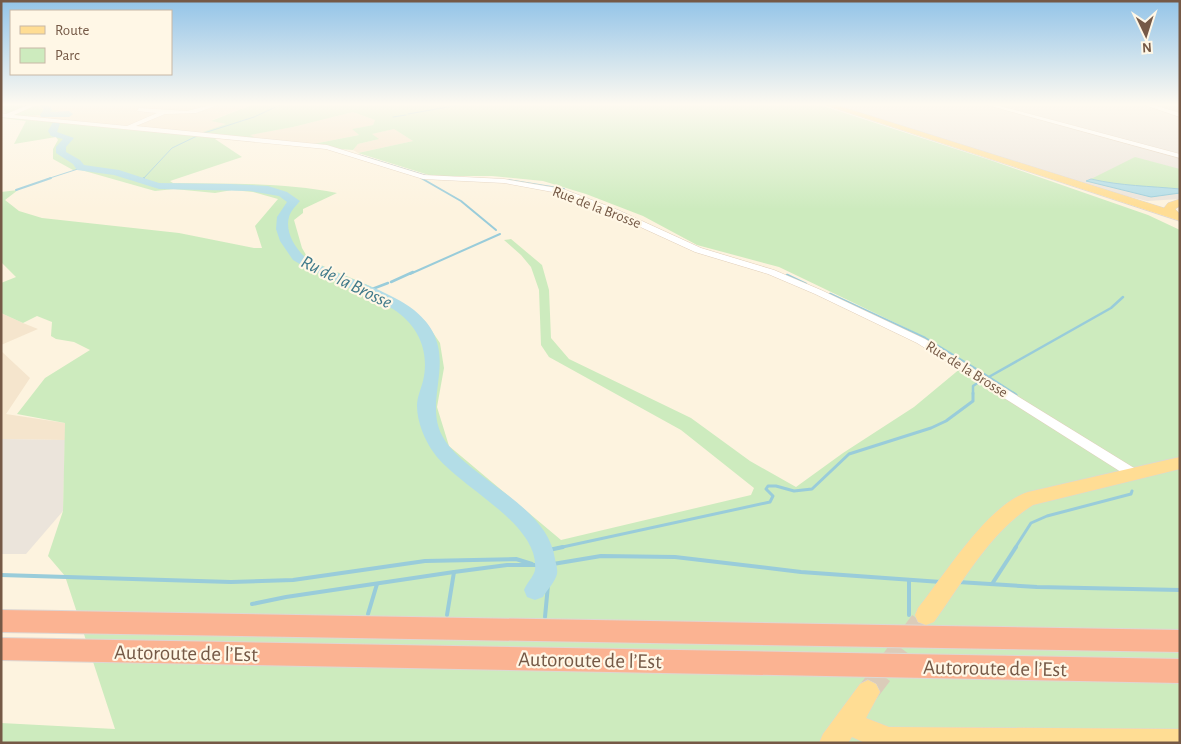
<svg xmlns="http://www.w3.org/2000/svg" width="1181" height="744" font-family="'Alegreya Sans',sans-serif">
<style>
.residential{fill:#f5e5cd}
.industrial{fill:#ebe4db}
.green{fill:#cdebbe;fill-rule:evenodd}
.water{fill:#b3dde7;stroke:#99ccda}
.lines{fill:none;stroke-linecap:round;stroke-linejoin:round}
.stream-far4{stroke:#99ccda;stroke-width:1}
.stream-far3{stroke:#99ccda;stroke-width:2}
.stream-far2{stroke:#99ccda;stroke-width:2.5}
.stream-far1{stroke:#99ccda;stroke-width:3}
.stream{stroke:#99ccda;stroke-width:4}
.river{fill:#b3dde7;fill-rule:evenodd}
.major-tunnel{stroke:#dbccb9;stroke-width:22;stroke-dasharray:22 11;stroke-linecap:butt}
.minor-casing{stroke:#e1cfbb;stroke-width:1}
.major-casing{stroke:#ded7d3;stroke-width:1}
.highway-casing{stroke:#ded7d3;stroke-width:2}
.minor{fill:#fff;fill-rule:evenodd}
.major{fill:#ffdd94;fill-rule:evenodd}
.highway{fill:#fbb392;fill-rule:evenodd}
.labels{text-anchor:middle;stroke-width:4.5;stroke-linejoin:round;paint-order:stroke}
.far-street-label{font-size:15px;fill:#755946;stroke:#fff7e6}
.water-label{font-size:19px;font-style:italic;fill:#3f798a;stroke:#fff7e6}
.near-street-label{font-size:21px;fill:#755946;stroke:#fff7e6}
</style>
<rect width="100%" height="100%" fill="#fdf3df"/>
<g class="residential">
<path d="M36 105H251L212 120 227 124 200 134 13 115Z"/>
<path d="M353 112 375 120 373 125 353 129 359 135 303 146 245 141 253 137 249 135 293 127Z"/>
<path d="M394 129 413 141 358 153 353 150 358 144 378 139 371 134Z"/>
<path d="M1 313 23 323 38 329 1 345Z"/>
<path d="M1 351 30 378 6 414 65 423V440L1 439Z"/>
</g>
<g class="industrial">
<path d="M834 105H1180V199L1147 201 1118 194Z"/>
<path d="M1 439 65 440 63 511 26 554H1Z"/>
</g>
<g class="green">
<path d="M5 105H36L45 110H60L46 115 19 116 200 133 226 124 211 121 251 105H820L990 160 1148 215 1180 230V743H1V723L115 729 65 576 48 556 63 511 65 423 17 414 45 378 90 350 74 342 56 339 51 336 52 322 37 316 23 323 1 313V283L16 277 1 262V192L18 190 5 200 19 211 42 218 179 233 254 248H262L255 226 278 199 253 192 232 190 215 193 174 189 155 191 81 170H73L53 159V149L58 140 56 137 14 144 26 121 2 118 7 115 2 106ZM353 112 375 120 373 125 352 129 359 135 303 146 353 150 358 144 379 139 372 134 394 129 413 141 358 153 432 176H492L543 181 586 194 643 216 697 245 779 267 927 338 967 363 914 407 843 453 796 487 750 461 691 418 569 359 551 338 549 290 542 265 511 239 504 240 521 255 531 267 539 290 541 345 549 357 681 430 754 488 751 495 561 540 449 446 437 407 444 368 440 343 425 321 405 305 370 286 309 260 302 248 294 220 303 213V209L337 193C283 182 227 184 173 183L170 181 242 157 215 139 223 135 245 141 254 137 250 135 293 127Z"/>
<path d="M1135 157 1180 169V189C1150 186 1121 186 1091 179Z"/>
</g>
<path class="water" d="M1091 179C1121 186 1150 186 1180 189V193L1151 197 1086 181Z"/>
<g class="lines">
<g class="stream-far4">
<path d="M408 114 459 105"/>
<path d="M393 117 406 115"/>
<path d="M204 133 254 117 280 105"/>
<path d="M360 155 428 176"/>
<path d="M421 178 423 179"/>
<path d="M47 179 81 168"/>
<path d="M143 179 172 148 197 136"/>
</g>
<g class="stream-far3">
<path d="M421 178 461 201 496 230"/>
<path d="M508 180 564 189"/>
<path d="M141 181 144 178"/>
<path d="M16 190 51 178"/>
<path d="M410 274 500 234"/>
</g>
<g class="stream-far2">
<path d="M787 275 806 284"/>
<path d="M391 282 413 272"/>
<path d="M367 291 388 283"/>
<path d="M830 294 925 338 976 369"/>
<path d="M984 374 1015 394"/>
<path d="M987 378 1111 308 1123 297"/>
<path d="M973 394V386L979 382"/>
</g>
<g class="stream-far1">
<path d="M1013 393 1016 395"/>
<path d="M558 548 770 502 773 496 766 489 768 486H776L794 491 812 489 849 454 931 428 946 421 973 401V393"/>
<path d="M1015 548 1031 523 1047 516 1131 494 1132 491"/>
</g>
<g class="stream">
<path d="M544 551 563 547"/>
<path d="M1 575 231 582 293 580 425 561 516 559 532 564"/>
<path d="M909 581V615"/>
<path d="M540 582 548 585 545 617"/>
<path d="M958 582 1037 587 1180 590"/>
<path d="M992 584 1016 547"/>
<path d="M252 604 286 597 454 572 507 565H547L601 556 675 557 801 572 941 582"/>
<path d="M368 614 377 584"/>
<path d="M447 615 454 572"/>
</g>
<g class="river">
<path d="M39 105H48L52 109 50 112 69 111 73 114 69 117H41L40 115 44 109Z"/>
<path d="M56 121 60 124 57 132 74 138 66 147V152L80 160 84 165 119 170 159 183 230 184 268 186 287 192 300 201C296 206 291 210 289 217 285 231 294 247 305 257 311 262 321 265 328 269 354 280 392 293 414 310 469 355 413 403 449 446 479 483 548 508 555 559 556 564 558 570 557 574 555 582 547 590 543 597L535 600 527 597 524 590C526 584 534 576 535 570 540 523 458 487 434 453 425 441 417 422 417 406 417 397 421 389 423 381 430 351 418 325 393 309L305 267 293 260 280 241 276 229 277 217 287 202 279 196 250 191 159 189 114 175 77 170 73 164 56 153V147L63 139 51 136 48 131 53 122Z"/>
</g>
<path class="major-tunnel" d="M868 692 926 615"/>
<defs>
<g id="minor">
<path d="M28 105H36L14 115 127 126 157 113 137 111 139 108 187 111 210 105H218L196 113 165 114 136 126 327 145 424 175 504 179 563 189 618 210 701 248 774 270 821 290 925 339 1139 471 1141 474 1139 477 1134 479 1129 477 917 343 815 294 768 274 695 252 612 214 558 193 504 183 423 179 326 149 1 117V113L6 114Z"/>
<path d="M987 105H996L1180 154V158Z"/>
<path d="M1145 105H1154L1180 113V117Z"/>
</g>
<g id="major">
<path d="M825 105H836L1164 208 1168 203 1180 199V206L1175 209 1180 214V221Z"/>
<path d="M1180 457V469L1033 505C990 532 963 582 934 622L926 625 918 622 915 615 918 608C944 576 988 504 1028 492Z"/>
<path d="M868 680 876 684 880 692 866 718 889 727 1180 729V743H865L852 737 848 743H819L823 734 860 684Z"/>
</g>
<g id="highway">
<path d="M1 610 1180 630V652L1 632Z"/>
<path d="M1 638 1180 659V683L1 660Z"/>
</g>
</defs>
<use href="#minor" class="minor-casing"/>
<use href="#major" class="major-casing"/>
<use href="#highway" class="highway-casing"/>
<use href="#minor" class="minor"/>
<use href="#major" class="major"/>
<use href="#highway" class="highway"/>
</g>
<linearGradient id="sky" x2="0" y2="1"><stop stop-color="#93c4e8"/><stop offset="0.5" stop-color="#fefaf1"/><stop offset="1" stop-color="#fefaf1" stop-opacity="0"/></linearGradient>
<rect width="1181" height="209" fill="url(#sky)"/>
<g class="labels">
<g class="far-street-label">
<text transform="translate(597 207) rotate(21)" y="5">Rue de la Brosse</text>
<text transform="translate(967 369) rotate(32)" y="5">Rue de la Brosse</text>
</g>
<g class="water-label">
<text transform="translate(347 281) rotate(26)" y="7">Ru de la Brosse</text>
</g>
<g class="near-street-label">
<text transform="translate(186 653) rotate(1)" y="7">Autoroute de l’Est</text>
<text transform="translate(590 660) rotate(1)" y="7">Autoroute de l’Est</text>
<text transform="translate(995 668) rotate(1)" y="7">Autoroute de l’Est</text>
</g>
</g>
<rect width="1181" height="744" fill="none" stroke="#755946" stroke-width="5"/>
<rect x="10" y="10" width="162" height="65" fill="#fff7e6" stroke="#c8b8a6"/>
<rect x="20" y="26" width="25" height="8" fill="#ffdd94" stroke="#c8b8a6"/>
<text x="55" y="35" font-size="15" fill="#755946">Route</text>
<rect x="20" y="48" width="25" height="15" fill="#cdebbe" stroke="#c8b8a6"/>
<text x="55" y="60" font-size="15" fill="#755946">Parc</text>
<g transform="translate(1146 35) rotate(176)" stroke="#fff7e6" stroke-width="4" paint-order="stroke">
<path d="M0-4L9 19L0 12L-9 19Z" fill="#755946"/>
<text y="-8" font-size="14" font-weight="bold" text-anchor="middle" fill="#755946">N</text>
</g>
</svg>
